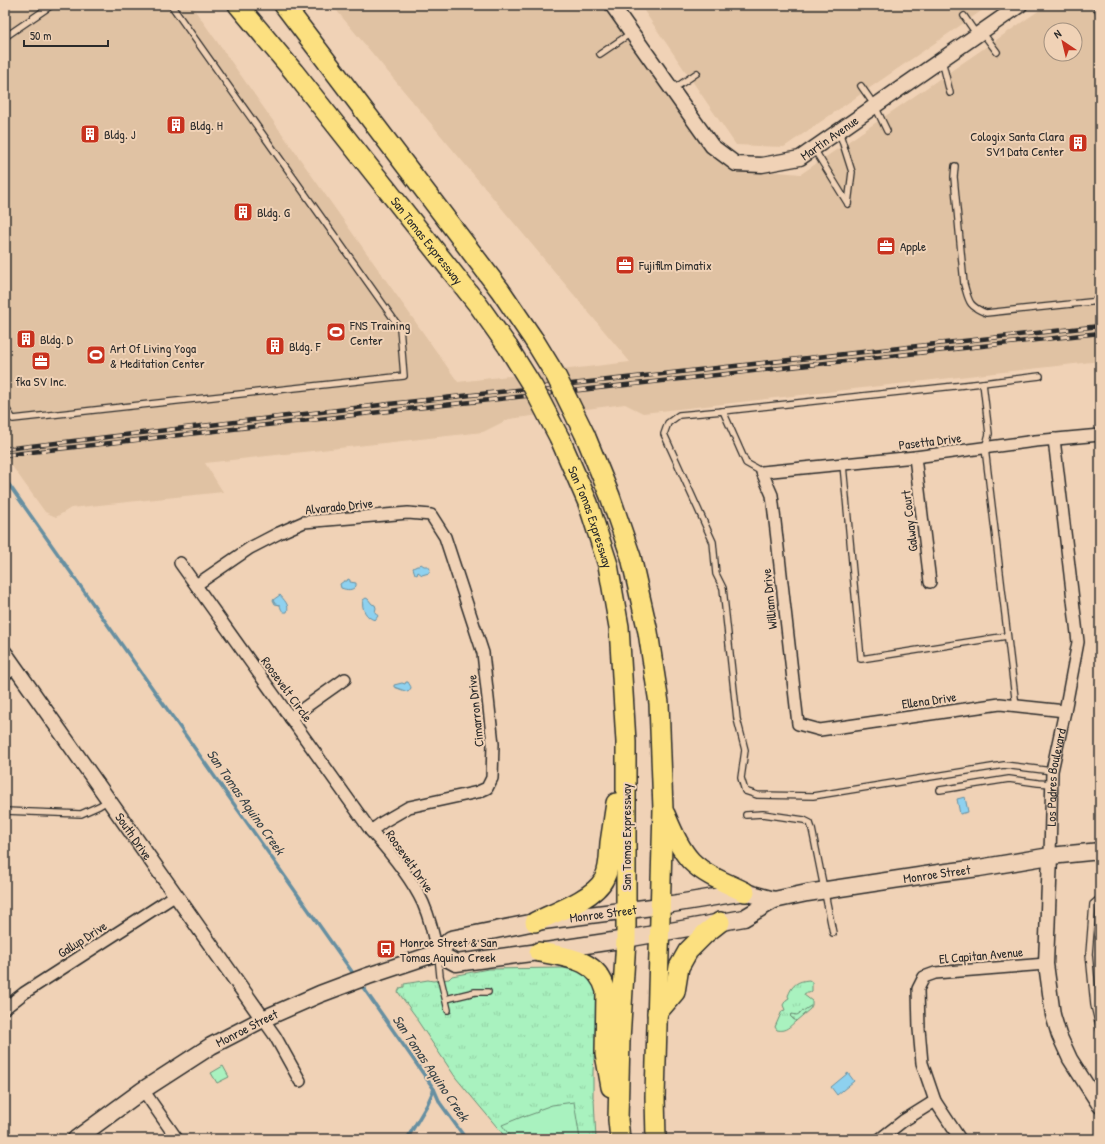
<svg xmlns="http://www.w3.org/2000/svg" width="1105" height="1144" font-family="'Patrick Hand',sans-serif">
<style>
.built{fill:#e0c2a3;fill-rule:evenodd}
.grass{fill:url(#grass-dots);stroke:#6a8e75}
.park{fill:url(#park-tufts);stroke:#6a8e75}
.garden{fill:#a9f2bf;stroke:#6a8e75}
.water{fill:#8ed1ef;stroke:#668fa1}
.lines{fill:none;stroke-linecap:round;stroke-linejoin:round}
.stream{stroke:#668fa1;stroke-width:3.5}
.service-casing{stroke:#2b2b2b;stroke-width:8}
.minor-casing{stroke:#2b2b2b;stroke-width:14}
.tertiary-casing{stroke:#2b2b2b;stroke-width:17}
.secondary-casing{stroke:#2b2b2b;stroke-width:19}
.trunk-casing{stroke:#2b2b2b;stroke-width:22}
.service{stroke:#f0d2b6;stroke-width:5.5}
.minor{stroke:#f0d2b6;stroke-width:11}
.tertiary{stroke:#f0d2b6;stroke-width:14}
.secondary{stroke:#f0d2b6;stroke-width:16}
.trunk{stroke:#fce080;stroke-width:19}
.rail-casing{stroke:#2b2b2b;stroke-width:4.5}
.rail{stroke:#f0d2b6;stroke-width:3;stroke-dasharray:9;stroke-linecap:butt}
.trunk-bridge-casing{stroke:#2b2b2b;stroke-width:22;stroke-linecap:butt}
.trunk-bridge{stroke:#fce080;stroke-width:19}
.labels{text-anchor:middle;stroke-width:4;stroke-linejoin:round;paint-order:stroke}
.poi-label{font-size:13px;fill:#2b2b2b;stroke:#f0d2b6;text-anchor:start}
.street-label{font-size:13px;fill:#2b2b2b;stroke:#f0d2b6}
.water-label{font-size:14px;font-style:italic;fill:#3a4448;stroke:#f0d2b6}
</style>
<defs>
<pattern id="grass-dots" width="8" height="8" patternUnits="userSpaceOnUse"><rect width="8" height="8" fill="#a9f2bf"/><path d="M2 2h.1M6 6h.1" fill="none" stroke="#92d0a4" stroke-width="1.8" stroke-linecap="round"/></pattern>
<pattern id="park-tufts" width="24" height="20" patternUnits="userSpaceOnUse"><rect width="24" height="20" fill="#a9f2bf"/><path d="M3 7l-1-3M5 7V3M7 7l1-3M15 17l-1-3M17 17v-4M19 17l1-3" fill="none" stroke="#92d0a4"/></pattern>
</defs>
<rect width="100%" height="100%" fill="#f0d2b6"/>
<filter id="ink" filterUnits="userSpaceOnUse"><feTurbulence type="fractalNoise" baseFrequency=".025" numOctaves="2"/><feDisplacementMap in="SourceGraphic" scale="8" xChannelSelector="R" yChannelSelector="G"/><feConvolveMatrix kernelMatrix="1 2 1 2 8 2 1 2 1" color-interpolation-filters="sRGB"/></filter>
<g filter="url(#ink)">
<g class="built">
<path d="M5 5H191L458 382 630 362 332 5H613L729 168 801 174 1047 5H1100V361L643 413 625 404 509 419 483 432 205 463 223 492 71 508 56 517 45 512 7 459H5ZM1051 30H1075V54H1051Z"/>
<path d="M640 5H990L784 147 736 145Z"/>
</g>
<path class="grass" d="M812 1005 810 1009 796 1021 790 1016 792 1014 795 1015Z"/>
<g class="park">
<path d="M563 968 579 971 590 978 599 996 593 1071V1098L594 1099 596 1139H507L456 1078 417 1020V1018L398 992 400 988 404 987V984L428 980 433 981 449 979 452 976 488 969Z"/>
<path d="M809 980 812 982V991L809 993H805L804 995 812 1001V1005L797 1015 792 1014 790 1016 793 1019 796 1021C790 1026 786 1032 777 1030L775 1027 782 1011 785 1010 783 1005 786 1000 789 998 788 996C792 985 797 981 809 980Z"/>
<path d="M223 1066 229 1077 217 1083 211 1073Z"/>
</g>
<path class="garden" d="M574 1102 580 1139H512L502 1125 524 1116V1117L538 1112V1110L552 1105Z"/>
<g class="water">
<path d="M421 564 424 566H428L430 569 429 573 422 575 418 572 417 575 415 574 413 568 417 566H419Z"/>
<path d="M348 579 350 580V582L356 583V586C352 591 347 590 341 588L340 584 344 581H347Z"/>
<path d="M280 595C284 600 290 605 287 612 282 613 281 609 280 605L275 604 273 600Z"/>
<path d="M366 598 368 599 372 604 375 605 376 608 375 612 378 616 375 620C366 618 361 608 363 600Z"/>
<path d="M406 682H408C409 684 411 686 411 688L408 692 394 687V685L402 683 405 684Z"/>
<path d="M965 797 968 812 960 814 957 799Z"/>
<path d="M848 1073 854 1081 837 1095 831 1087Z"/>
</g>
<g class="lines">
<g class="stream">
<path d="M5 479 355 976"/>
<path d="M360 983 434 1089 440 1103 466 1139"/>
<path d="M407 1139 427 1105 434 1089"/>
</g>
<defs>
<g id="service">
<path d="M1095 5 1100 13"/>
<path d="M964 16 977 35"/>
<path d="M982 32 997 52"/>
<path d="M5 37 52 5"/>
<path d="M600 54 631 33"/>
<path d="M942 60 950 93"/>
<path d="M861 86 875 106 887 131"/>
<path d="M672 90 697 73"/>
<path d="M839 131 852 172 848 204"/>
<path d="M814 149 848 204"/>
<path d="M955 166 954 177 964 284C969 301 968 306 986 313L1100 301"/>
<path d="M983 383 1040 376"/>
<path d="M5 407 13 419 404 376 400 328 171 5"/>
<path d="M723 411 983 383 989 434 985 448 1016 706"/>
<path d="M843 465 861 659 1007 636"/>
<path d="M762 472 746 463 723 411 679 415 668 423 664 434 713 542 716 574 723 588 737 719 745 750 741 778 745 791 757 795 813 796 1004 765 1052 771"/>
<path d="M5 678 17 670"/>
<path d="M940 790 1009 779 1038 783 1052 784"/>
<path d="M5 811 81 814 99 806 109 800"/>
<path d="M746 815 763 814 804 820 810 823 812 829 833 933"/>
<path d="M1100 898 1093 904 1089 954 1094 1005 1100 1030"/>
<path d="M438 956 440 976 448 1010"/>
<path d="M446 999 475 992H488"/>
</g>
<g id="minor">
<path d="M915 457 930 582"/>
<path d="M180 563 371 831C390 852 411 877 423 903 430 919 434 936 437 953"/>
<path d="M196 585 250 548 279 533 304 522 408 513 431 515 445 537 483 653 493 744 492 778 487 788 478 792 409 807 383 822 371 831"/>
<path d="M1065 711 1000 704 820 730 798 724 772 495 762 472 915 457 1035 441 1100 435"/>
<path d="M290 718 345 679"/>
<path id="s1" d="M1050 856 1052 771 1065 711 1078 642 1054 439"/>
<path d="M5 1008 24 993 176 895"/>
<path d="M263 1019 275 1036 300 1081"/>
<path d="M143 1090 177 1139"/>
<path d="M880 1139 903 1121 935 1101"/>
<path d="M960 1139 935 1101 922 1063 919 1029 918 989 924 977 935 973 1046 964"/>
</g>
<g id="tertiary">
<path id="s2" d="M612 5 712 146 736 164 762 165 800 158 1020 5"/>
<path id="s3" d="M5 653 263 1019"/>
<path d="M1050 856 1046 964 1053 1015 1059 1035 1070 1059 1100 1106"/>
</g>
<g id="secondary">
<path id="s4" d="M437 953 456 963 539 952 626 939 744 918 774 900 807 893 939 873 979 868 1050 856 1100 851"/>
<path id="s5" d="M76 1139 143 1090 211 1046 263 1019 320 994 368 976 437 953 451 939 535 922 660 906 745 892 774 900"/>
</g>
<g id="trunk">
<path id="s6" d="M238 5 294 72 479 306 508 347"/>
<path d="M284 5 500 290 534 340"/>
<path d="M585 435 610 496 631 557 648 632 659 703 663 809 655 1097 656 1139"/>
<path id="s7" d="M560 439 588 503 608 565 619 627 626 742V939L620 1040 618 1120 620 1139"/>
<path d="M665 814C672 830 679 848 691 861 706 876 727 883 745 892"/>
<path d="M535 922C554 913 595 898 604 879 610 868 609 855 610 843 612 829 614 816 616 803"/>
<path d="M539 952C567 957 598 959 606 991L605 1054 611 1087"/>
<path d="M657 1013 675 992 679 967 688 951 706 933 720 922"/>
</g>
</defs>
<use href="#service" class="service-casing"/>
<use href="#minor" class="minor-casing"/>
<use href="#tertiary" class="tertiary-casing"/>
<use href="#secondary" class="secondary-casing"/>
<use href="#trunk" class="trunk-casing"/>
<use href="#service" class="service"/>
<use href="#minor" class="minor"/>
<use href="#tertiary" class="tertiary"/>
<use href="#secondary" class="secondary"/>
<use href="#trunk" class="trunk"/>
<defs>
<g id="rail">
<path d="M5 449 389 404 1100 326"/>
<path d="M5 455 398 410 1100 333"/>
</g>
</defs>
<use href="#rail" class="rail-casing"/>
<use href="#rail" class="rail"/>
<defs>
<g id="trunk-bridge">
<path d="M534 340 556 376 585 435"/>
<path d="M508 347 533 387 560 439"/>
</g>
</defs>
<use href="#trunk-bridge" class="trunk-bridge-casing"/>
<use href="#trunk-bridge" class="trunk-bridge"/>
</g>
</g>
<defs>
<symbol id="building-square" viewBox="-11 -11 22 22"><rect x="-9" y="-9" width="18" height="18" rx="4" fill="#c8321e" stroke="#f0d2b6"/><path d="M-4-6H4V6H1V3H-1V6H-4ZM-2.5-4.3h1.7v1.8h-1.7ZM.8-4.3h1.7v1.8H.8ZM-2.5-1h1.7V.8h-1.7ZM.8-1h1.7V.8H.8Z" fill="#fff"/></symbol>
<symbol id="office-square" viewBox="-11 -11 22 22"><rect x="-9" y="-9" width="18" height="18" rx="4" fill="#c8321e" stroke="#f0d2b6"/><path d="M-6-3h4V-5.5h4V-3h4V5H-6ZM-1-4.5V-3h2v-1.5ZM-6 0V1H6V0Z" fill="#fff"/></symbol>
<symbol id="stadium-square" viewBox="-11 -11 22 22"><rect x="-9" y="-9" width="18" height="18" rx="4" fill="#c8321e" stroke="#f0d2b6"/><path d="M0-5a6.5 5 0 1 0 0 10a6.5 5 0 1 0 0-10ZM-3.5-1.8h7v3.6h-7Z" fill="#fff"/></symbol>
<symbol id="bus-square" viewBox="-11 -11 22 22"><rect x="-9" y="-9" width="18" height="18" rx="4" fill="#c8321e" stroke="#f0d2b6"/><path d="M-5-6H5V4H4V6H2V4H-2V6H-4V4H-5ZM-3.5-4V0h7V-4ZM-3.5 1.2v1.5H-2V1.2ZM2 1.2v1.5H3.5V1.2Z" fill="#fff"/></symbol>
</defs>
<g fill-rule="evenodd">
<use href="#building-square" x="165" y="114" width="22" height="22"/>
<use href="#building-square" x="79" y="123" width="22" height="22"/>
<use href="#building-square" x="1067" y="132" width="22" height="22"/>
<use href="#building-square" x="232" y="201" width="22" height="22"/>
<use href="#office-square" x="875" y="235" width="22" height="22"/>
<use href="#office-square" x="614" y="254" width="22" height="22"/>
<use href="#stadium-square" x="325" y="321" width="22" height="22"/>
<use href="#building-square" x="15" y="328" width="22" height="22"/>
<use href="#building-square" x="264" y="335" width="22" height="22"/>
<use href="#stadium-square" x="85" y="344" width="22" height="22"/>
<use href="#office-square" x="30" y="350" width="22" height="22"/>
<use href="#bus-square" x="375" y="938" width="22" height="22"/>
</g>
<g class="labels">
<g class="poi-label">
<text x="190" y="130">Bldg. H</text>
<text x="104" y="139">Bldg. J</text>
<text x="1064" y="141" text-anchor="end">Cologix Santa Clara<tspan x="1064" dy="15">SV1 Data Center</tspan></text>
<text x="257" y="217">Bldg. G</text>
<text x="900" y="251">Apple</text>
<text x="639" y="270">Fujifilm Dimatix</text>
<text x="350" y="330">FNS Training<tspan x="350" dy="15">Center</tspan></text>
<text x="40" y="344">Bldg. D</text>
<text x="289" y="351">Bldg. F</text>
<text x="110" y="353">Art Of Living Yoga<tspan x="110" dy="15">&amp; Meditation Center</tspan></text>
<text x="41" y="386" text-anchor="middle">fka SV Inc.</text>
<text x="400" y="947">Monroe Street &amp; San<tspan x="400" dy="15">Tomas Aquino Creek</tspan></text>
</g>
<g class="street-label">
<text dy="5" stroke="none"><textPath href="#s2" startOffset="303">Martin Avenue</textPath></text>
<text dy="5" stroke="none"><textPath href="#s6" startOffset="302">San Tomas Expressway</textPath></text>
<text transform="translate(930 441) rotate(-7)" y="5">Pasetta Drive</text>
<text transform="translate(339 506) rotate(-6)" y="5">Alvarado Drive</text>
<text dy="5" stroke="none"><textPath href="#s7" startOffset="84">San Tomas Expressway</textPath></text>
<text transform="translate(909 521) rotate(-97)" y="5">Galway Court</text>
<text transform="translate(769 599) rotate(-96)" y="5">William Drive</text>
<text transform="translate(287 689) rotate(54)" y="5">Roosevelt Circle</text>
<text transform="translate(929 700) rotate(-8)" y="5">Ellena Drive</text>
<text transform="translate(475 711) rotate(-96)" y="5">Cimarron Drive</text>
<text dy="5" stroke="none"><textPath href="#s1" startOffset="79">Los Padres Boulevard</textPath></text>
<text dy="5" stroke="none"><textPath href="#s3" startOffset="224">South Drive</textPath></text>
<text transform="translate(626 837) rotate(-90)" y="5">San Tomas Expressway</text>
<text transform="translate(410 861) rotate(55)" y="5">Roosevelt Drive</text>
<text dy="5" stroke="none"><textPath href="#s4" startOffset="513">Monroe Street</textPath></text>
<text dy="5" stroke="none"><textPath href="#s5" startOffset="583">Monroe Street</textPath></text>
<text transform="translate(82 939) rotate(-33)" y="5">Gallup Drive</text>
<text transform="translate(981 955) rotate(-5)" y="5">El Capitan Avenue</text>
<text dy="5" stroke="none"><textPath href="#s5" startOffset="204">Monroe Street</textPath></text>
</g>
<g class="water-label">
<text transform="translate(246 802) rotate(55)" y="5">San Tomas Aquino Creek</text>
<text transform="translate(431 1068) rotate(56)" y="5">San Tomas Aquino Creek</text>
</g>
</g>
<rect width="1105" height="1144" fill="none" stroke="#f0d2b6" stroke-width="20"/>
<rect x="10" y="10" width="1085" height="1124" fill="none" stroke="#2b2b2b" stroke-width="1.5" filter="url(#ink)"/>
<g transform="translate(1063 42) rotate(325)"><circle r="19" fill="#f0d2b6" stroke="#a18f7e"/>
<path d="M0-3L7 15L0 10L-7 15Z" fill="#c8321e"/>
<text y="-6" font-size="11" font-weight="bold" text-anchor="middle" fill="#2b2b2b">N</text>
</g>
<path d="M24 40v6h84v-6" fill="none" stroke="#2b2b2b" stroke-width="2"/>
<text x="30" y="40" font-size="12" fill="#2b2b2b" stroke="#f0d2b6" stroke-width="3" paint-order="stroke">50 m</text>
</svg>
